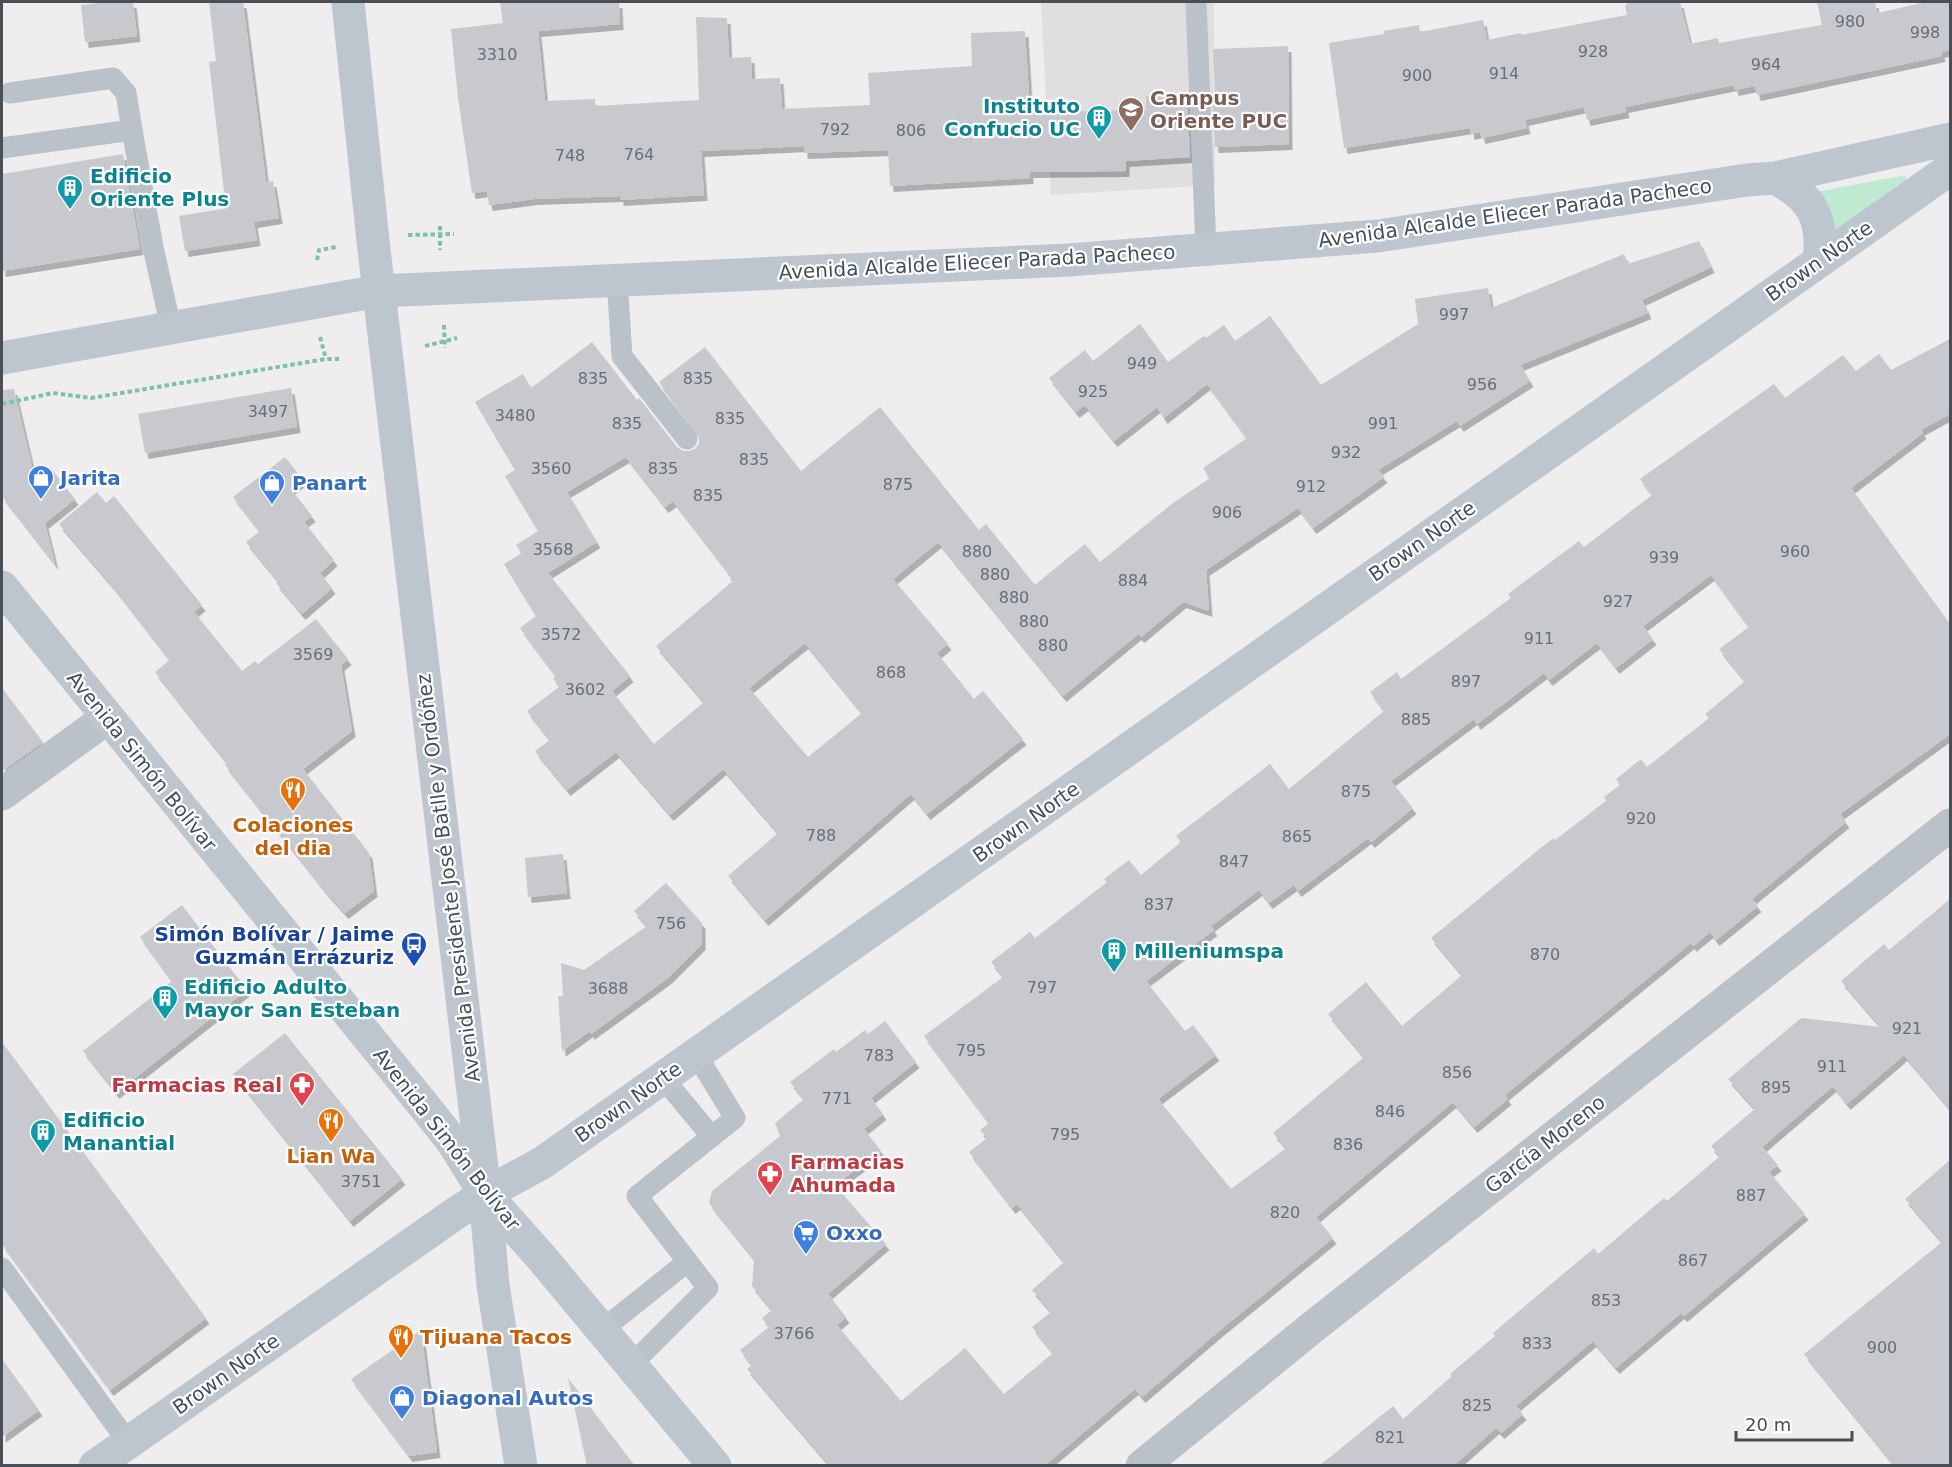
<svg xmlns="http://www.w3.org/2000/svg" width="1952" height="1467" font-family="'DejaVu Sans',sans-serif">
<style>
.education{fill:#e0dede}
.grass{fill:#bfe9d1}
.building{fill:#c7c9cf;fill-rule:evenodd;filter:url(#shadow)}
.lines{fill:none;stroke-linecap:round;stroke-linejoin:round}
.path{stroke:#7bc3a3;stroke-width:4;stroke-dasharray:4.5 3;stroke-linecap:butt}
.lane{stroke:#bac1c8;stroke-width:21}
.street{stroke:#bac1c8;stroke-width:33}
.secondary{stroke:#bdc5cf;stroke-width:33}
.labels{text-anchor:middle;stroke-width:4.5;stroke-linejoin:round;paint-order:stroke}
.number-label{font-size:16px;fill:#676e76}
.education-label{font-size:20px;font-weight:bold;fill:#785e54;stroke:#fff;text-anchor:start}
.culture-label{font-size:20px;font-weight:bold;fill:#0d838f;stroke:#fff;text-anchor:start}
.street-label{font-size:20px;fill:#474f58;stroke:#fff}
.shop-label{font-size:20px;font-weight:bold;fill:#366cbe;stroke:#fff;text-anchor:start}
.food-label{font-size:20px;font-weight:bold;fill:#c56008;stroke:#fff}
.transit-label{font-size:20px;font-weight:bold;fill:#164399;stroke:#fff;text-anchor:end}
.health-label{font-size:20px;font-weight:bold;fill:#be3a42;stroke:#fff;text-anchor:end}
</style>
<defs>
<filter id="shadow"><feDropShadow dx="3.5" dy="6" stdDeviation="0" flood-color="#0004"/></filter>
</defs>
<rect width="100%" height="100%" fill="#efeded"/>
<path class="education" d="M1041 2H1214L1215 185 1051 195Z"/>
<path class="grass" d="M1905 175 1907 179 1831 234 1817 192Z"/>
<g class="building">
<path d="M107 2H133L137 36 85 42 81 5Z"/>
<path d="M209 2H243L266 182 273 181 279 218 254 222 257 240 185 251 179 216 228 208 224 191 209 62 216 61Z"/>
<path d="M500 2H619L620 24 538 31 545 101 595 99V106L699 100 696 17 727 18 729 58 751 57 752 79 780 78 782 109 870 105 868 73 972 66 971 33 1025 31 1030 112 1146 110V96L1187 94 1190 157 1126 161V171L1030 172V178L890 186 888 150 804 153V146L701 151 704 195 620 200V196L534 199 489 205 487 191 472 193 458 98 451 29 503 23Z"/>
<path d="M1626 2H1680L1690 44 1718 38 1719 43 1822 25 1817 2H1875L1877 13 1927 2H1950V50L1941 52 1942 56 1757 95 1755 86 1735 90 1734 85 1625 107 1626 112 1587 120 1584 107 1525 120 1527 128 1482 138 1480 132 1471 134 1470 128 1344 148 1329 43 1384 34V31L1419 25 1420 32 1483 20 1487 40 1521 33V35L1627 15 1625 5H1627Z"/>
<path d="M1288 46 1289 144 1215 147 1212 92H1215L1213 49Z"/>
<path d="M123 154 140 249 2 271V174Z"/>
<path d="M1699 241 1711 267 1642 300 1648 313 1520 365 1530 381 1460 426 1457 421 1378 470 1384 477 1313 528 1298 508 1206 570 1209 611 1183 602 1141 637 1138 634 1063 696 938 542 893 579 948 644 937 653 974 699 983 691 1023 739 927 814 911 794 765 920 728 876 778 833 723 769 670 815 616 752 567 790 535 751 550 740 527 711 559 687 553 678 556 676 520 628 536 616 504 564 522 553 516 545 538 531 505 476 515 470 475 402 523 374 531 388 592 342 637 400 639 398 677 447 683 451H689L695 449 699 443V437L659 382 705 347 801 471 880 407 979 530 986 524 1035 585 1085 544 1100 562 1173 503 1210 478 1203 468 1247 438 1207 384 1164 418 1157 407 1114 441 1085 405 1076 412 1049 378 1085 350 1093 361 1140 324 1168 362 1204 336 1206 338 1224 325 1235 341 1270 316 1321 385 1418 324 1415 299 1488 288 1491 308 1624 254 1628 264ZM626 457 665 507 673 501 728 572 727 573 733 581 656 646 704 702 654 744 612 691 630 676 548 573 597 542 567 492ZM805 643 862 713 808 757 749 688Z"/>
<path d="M1950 339V414L1921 430 1923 433 1851 488 1950 624V734L1840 814 1846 822 1752 899 1758 906 1716 940 1710 932 1693 946 1691 943 1505 1095 1508 1099 1474 1127 1453 1102 1316 1217 1333 1238 1219 1331 1142 1397 1135 1389 1044 1466H830L747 1369 752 1365 740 1350 769 1327 762 1318 772 1310 752 1286 754 1259 709 1203 712 1191 780 1136 775 1123 804 1099 790 1082 834 1049 836 1052 865 1030 868 1034 885 1021 916 1062 871 1098 883 1114 864 1129 881 1151 835 1185 886 1244 828 1294 846 1317 837 1325 901 1401 965 1348 1004 1394 1053 1353 1032 1327 1051 1312 1032 1290 1064 1262 1017 1204 1012 1208 969 1152 987 1138 980 1130 989 1123 924 1036 1003 977 991 962 1030 932 1035 938 1107 882 1104 879 1129 860 1141 875 1181 842 1176 836 1270 764 1289 789 1384 711 1370 692 1397 672 1401 679 1511 598 1508 594 1579 541 1584 547 1652 495 1640 479 1774 384 1785 398 1843 355 1856 371 1879 354 1891 370ZM1711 575 1749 627 1719 649 1745 681 1705 714 1709 718 1647 767 1641 759 1616 779 1620 785 1604 797 1606 801 1555 840 1553 838 1431 938 1462 975 1402 1026 1366 982 1328 1014 1364 1057 1273 1133 1286 1148 1231 1189 1158 1099 1216 1055 1193 1025 1185 1031 1146 981 1214 930 1211 926 1259 890 1269 903 1294 885 1298 891 1368 838 1371 842 1413 808 1391 781 1474 719 1477 724 1544 673 1549 680 1597 643 1616 668 1653 639 1643 626Z"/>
<path d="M291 388 297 427 145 453 138 414Z"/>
<path d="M14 389 35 480 50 467 75 499 45 523 55 564 2 496V390Z"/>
<path d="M285 457 303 480 291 489 312 516 304 522 334 560 320 573 332 588 302 614 276 583 278 581 246 542 260 531 233 497Z"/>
<path d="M97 492 106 503 114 496 202 605 194 612 242 671 255 661 258 664 316 619 348 659 341 665 352 731 303 769 369 853 374 891 345 913 326 892 225 765 227 763 155 672 170 660 115 589 59 524Z"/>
<path d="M2 688 43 742 2 771Z"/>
<path d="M563 854 567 893 528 897 525 858Z"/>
<path d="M666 883 702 923V944L668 978 591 1034 590 1031 562 1051 558 996H563L561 963 584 970 647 926 634 911Z"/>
<path d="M1950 899V1109L1904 1055 1847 1104 1833 1086 1762 1147 1778 1165 1769 1172 1805 1214 1684 1316 1681 1313 1616 1368 1593 1341 1516 1406 1523 1414 1501 1433 1496 1428 1453 1466H1319L1393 1406 1403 1419 1452 1376 1450 1374 1495 1336 1493 1333 1594 1248 1598 1254 1664 1198 1667 1201 1720 1156 1711 1146 1755 1109 1728 1079 1801 1018 1881 1027 1841 981 1884 944 1889 950Z"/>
<path d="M182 905 247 990 116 1093 83 1051 172 981 140 937Z"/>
<path d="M285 1033 402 1179 350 1221 233 1074Z"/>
<path d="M2 1042 206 1318 110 1390 2 1244Z"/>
<path d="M1950 1160V1466H1895L1804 1354 1942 1242 1905 1199Z"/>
<path d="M421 1330 437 1452 409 1456 351 1379Z"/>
<path d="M2 1359 39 1410 2 1437Z"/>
<path d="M568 1378 635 1466H587Z"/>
</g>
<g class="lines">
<g class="path">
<path d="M440 226V250"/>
<path d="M408 235 454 234"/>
<path d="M317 260 319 250 336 247"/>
<path d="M444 325 445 348"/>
<path d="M320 337 326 359"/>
<path d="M425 346 457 338"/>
<path d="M2 404 53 393 91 398 326 359H339"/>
</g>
<g class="lane">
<path d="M1196 2 1206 249"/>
<path d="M10 93 113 78 126 93 132 130"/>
<path d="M2 148 132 130 153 247 171 328"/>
<path d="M617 280 622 356 687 439"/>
<path d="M663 1078 712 1137"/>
<path d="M2 1268 128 1442"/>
<path d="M602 1330 687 1262"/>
<path d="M631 1365 708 1288 637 1196 735 1118 696 1054"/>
</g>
<g class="street">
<path d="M2 794 107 718"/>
<path d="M1142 1466 1314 1326 1950 825"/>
</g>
<g class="secondary">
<path d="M348 2 373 241 485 1194 493 1285 521 1466"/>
<path d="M1775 178C1812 197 1824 218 1819 261"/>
<path d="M2 358 379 291 1069 260 1378 236 1747 180 1775 178 1950 139"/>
<path d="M2 587 425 1107 452 1141 485 1194 541 1257 715 1466"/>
<path d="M95 1466 456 1213 485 1194 542 1163 1950 169"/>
</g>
</g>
<defs>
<symbol id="university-pin" viewBox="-11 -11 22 30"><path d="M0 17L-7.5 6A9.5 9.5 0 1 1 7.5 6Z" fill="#8d6e63" stroke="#fff"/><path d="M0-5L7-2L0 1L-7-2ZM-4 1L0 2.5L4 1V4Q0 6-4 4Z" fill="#fff"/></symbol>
<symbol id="building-pin" viewBox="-11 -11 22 30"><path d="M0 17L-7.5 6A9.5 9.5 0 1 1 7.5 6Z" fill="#0f9aa8" stroke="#fff"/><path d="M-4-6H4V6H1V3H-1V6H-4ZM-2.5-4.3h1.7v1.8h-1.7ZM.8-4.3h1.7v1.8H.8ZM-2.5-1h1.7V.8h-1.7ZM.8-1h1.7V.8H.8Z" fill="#fff"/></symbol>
<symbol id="shop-pin" viewBox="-11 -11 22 30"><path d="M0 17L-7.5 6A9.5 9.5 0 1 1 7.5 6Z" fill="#3f7fe0" stroke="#fff"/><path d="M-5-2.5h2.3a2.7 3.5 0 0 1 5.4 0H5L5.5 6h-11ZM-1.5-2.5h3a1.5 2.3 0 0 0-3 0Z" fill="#fff"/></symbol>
<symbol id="restaurant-pin" viewBox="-11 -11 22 30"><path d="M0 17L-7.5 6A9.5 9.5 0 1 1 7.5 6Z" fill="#e8710a" stroke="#fff"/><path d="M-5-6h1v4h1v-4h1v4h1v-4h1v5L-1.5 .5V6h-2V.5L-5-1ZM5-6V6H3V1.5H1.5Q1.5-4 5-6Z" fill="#fff"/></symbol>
<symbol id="bus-pin" viewBox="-11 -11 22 30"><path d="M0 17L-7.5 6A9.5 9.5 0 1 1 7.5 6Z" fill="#1a4fb4" stroke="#fff"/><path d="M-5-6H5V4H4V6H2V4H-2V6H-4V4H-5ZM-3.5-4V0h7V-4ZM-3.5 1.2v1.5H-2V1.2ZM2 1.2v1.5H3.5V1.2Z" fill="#fff"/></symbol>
<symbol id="pharmacy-pin" viewBox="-11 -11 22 30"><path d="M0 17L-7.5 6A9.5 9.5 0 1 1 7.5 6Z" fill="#e0444e" stroke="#fff"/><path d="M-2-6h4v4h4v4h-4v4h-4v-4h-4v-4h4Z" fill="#fff"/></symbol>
<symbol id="supermarket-pin" viewBox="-11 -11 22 30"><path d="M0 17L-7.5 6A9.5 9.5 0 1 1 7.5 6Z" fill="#3f7fe0" stroke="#fff"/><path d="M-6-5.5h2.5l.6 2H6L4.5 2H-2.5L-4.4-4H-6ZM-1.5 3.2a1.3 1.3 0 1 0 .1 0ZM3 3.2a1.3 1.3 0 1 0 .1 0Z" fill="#fff"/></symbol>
</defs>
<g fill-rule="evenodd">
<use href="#university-pin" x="1116" y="95" width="30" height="40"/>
<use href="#building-pin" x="1084" y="103" width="30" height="40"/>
<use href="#building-pin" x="55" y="173" width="30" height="40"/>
<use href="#shop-pin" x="26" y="463" width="30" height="40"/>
<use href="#shop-pin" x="257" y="468" width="30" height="40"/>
<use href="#restaurant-pin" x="278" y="775" width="30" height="40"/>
<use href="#bus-pin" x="399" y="930" width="30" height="40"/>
<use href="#building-pin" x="1099" y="936" width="30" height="40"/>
<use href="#building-pin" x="150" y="983" width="30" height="40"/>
<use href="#pharmacy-pin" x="287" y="1070" width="30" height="40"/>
<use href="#restaurant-pin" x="316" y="1106" width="30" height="40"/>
<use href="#building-pin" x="28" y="1117" width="30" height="40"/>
<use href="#pharmacy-pin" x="755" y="1159" width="30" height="40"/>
<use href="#supermarket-pin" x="791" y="1218" width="30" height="40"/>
<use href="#restaurant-pin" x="386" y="1322" width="30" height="40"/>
<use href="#shop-pin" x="387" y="1383" width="30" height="40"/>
</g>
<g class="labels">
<g class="number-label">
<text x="1850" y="27">980</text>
<text x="1925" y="38">998</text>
<text x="1593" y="57">928</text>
<text x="497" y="60">3310</text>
<text x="1766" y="70">964</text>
<text x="1504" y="79">914</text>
<text x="1417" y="81">900</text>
<text x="835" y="135">792</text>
<text x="911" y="136">806</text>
<text x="639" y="160">764</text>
<text x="570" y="161">748</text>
<text x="1454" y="320">997</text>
<text x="1142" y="369">949</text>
<text x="593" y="384">835</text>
<text x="698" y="384">835</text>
<text x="1482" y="390">956</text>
<text x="1093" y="397">925</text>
<text x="268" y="417">3497</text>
<text x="515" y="421">3480</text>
<text x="730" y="424">835</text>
<text x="627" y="429">835</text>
<text x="1383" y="429">991</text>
<text x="1346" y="458">932</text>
<text x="754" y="465">835</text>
<text x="551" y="474">3560</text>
<text x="663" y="474">835</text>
<text x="898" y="490">875</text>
<text x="1311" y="492">912</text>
<text x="708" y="501">835</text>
<text x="1227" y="518">906</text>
<text x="553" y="555">3568</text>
<text x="977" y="557">880</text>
<text x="1795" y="557">960</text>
<text x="1664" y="563">939</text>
<text x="995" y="580">880</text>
<text x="1133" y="586">884</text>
<text x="1014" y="603">880</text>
<text x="1618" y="607">927</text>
<text x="1034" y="627">880</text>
<text x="561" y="640">3572</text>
<text x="1539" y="644">911</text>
<text x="1053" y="651">880</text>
<text x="313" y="660">3569</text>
<text x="891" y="678">868</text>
<text x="1466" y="687">897</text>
<text x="585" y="695">3602</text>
<text x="1416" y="725">885</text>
<text x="1356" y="797">875</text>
<text x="1641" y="824">920</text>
<text x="821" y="841">788</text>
<text x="1297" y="842">865</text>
<text x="1234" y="867">847</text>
<text x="1159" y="910">837</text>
<text x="671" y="929">756</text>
<text x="1545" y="960">870</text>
<text x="1042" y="993">797</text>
<text x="608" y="994">3688</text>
<text x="1907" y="1034">921</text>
<text x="971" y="1056">795</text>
<text x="879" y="1061">783</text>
<text x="1832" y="1072">911</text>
<text x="1457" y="1078">856</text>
<text x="1776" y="1093">895</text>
<text x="837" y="1104">771</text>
<text x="1390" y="1117">846</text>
<text x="1065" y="1140">795</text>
<text x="1348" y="1150">836</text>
<text x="361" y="1187">3751</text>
<text x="1751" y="1201">887</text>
<text x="1285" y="1218">820</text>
<text x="1693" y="1266">867</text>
<text x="1606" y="1306">853</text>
<text x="794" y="1339">3766</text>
<text x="1537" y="1349">833</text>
<text x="1882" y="1353">900</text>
<text x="1477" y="1411">825</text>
<text x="1390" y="1443">821</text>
</g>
<g class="education-label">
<text x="1150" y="105">Campus<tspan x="1150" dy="23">Oriente PUC</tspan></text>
</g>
<g class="culture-label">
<text x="1080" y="113" text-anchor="end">Instituto<tspan x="1080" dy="23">Confucio UC</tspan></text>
<text x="90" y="183">Edificio<tspan x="90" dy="23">Oriente Plus</tspan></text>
<text x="1134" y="958">Milleniumspa</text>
<text x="184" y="994">Edificio Adulto<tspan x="184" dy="23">Mayor San Esteban</tspan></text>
<text x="63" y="1127">Edificio<tspan x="63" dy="23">Manantial</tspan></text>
</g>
<g class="street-label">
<text transform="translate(1515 213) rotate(-8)" y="7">Avenida Alcalde Eliecer Parada Pacheco</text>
<text transform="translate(1819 261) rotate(-35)" y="7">Brown Norte</text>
<text transform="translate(977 262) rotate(-3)" y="7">Avenida Alcalde Eliecer Parada Pacheco</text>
<text transform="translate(1422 541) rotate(-35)" y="7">Brown Norte</text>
<text transform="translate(142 761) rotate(51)" y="7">Avenida Simón Bolívar</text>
<text transform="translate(1026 822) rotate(-35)" y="7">Brown Norte</text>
<text transform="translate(448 878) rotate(-97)" y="7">Avenida Presidente José Batlle y Ordóñez</text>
<text transform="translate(628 1102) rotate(-35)" y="7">Brown Norte</text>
<text transform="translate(447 1139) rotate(52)" y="7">Avenida Simón Bolívar</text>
<text transform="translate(1545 1144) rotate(-38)" y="7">García Moreno</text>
<text transform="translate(226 1374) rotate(-35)" y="7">Brown Norte</text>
</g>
<g class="shop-label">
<text x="60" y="485">Jarita</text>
<text x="292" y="490">Panart</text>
<text x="826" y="1240">Oxxo</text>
<text x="422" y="1405">Diagonal Autos</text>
</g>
<g class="food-label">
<text x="293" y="832">Colaciones<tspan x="293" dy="23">del dia</tspan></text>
<text x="331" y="1163">Lian Wa</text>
<text x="420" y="1344" text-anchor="start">Tijuana Tacos</text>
</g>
<g class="transit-label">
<text x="394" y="941">Simón Bolívar / Jaime<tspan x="394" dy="23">Guzmán Errázuriz</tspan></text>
</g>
<g class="health-label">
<text x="282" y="1092">Farmacias Real</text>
<text x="790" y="1169" text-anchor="start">Farmacias<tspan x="790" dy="23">Ahumada</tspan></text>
</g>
</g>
<rect width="1952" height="1467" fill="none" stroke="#474f58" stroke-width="6"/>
<path d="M1736 1431v9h116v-9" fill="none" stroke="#474f58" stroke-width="3"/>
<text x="1745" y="1431" font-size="18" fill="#474f58" stroke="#ffffff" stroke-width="4.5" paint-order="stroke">20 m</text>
</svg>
